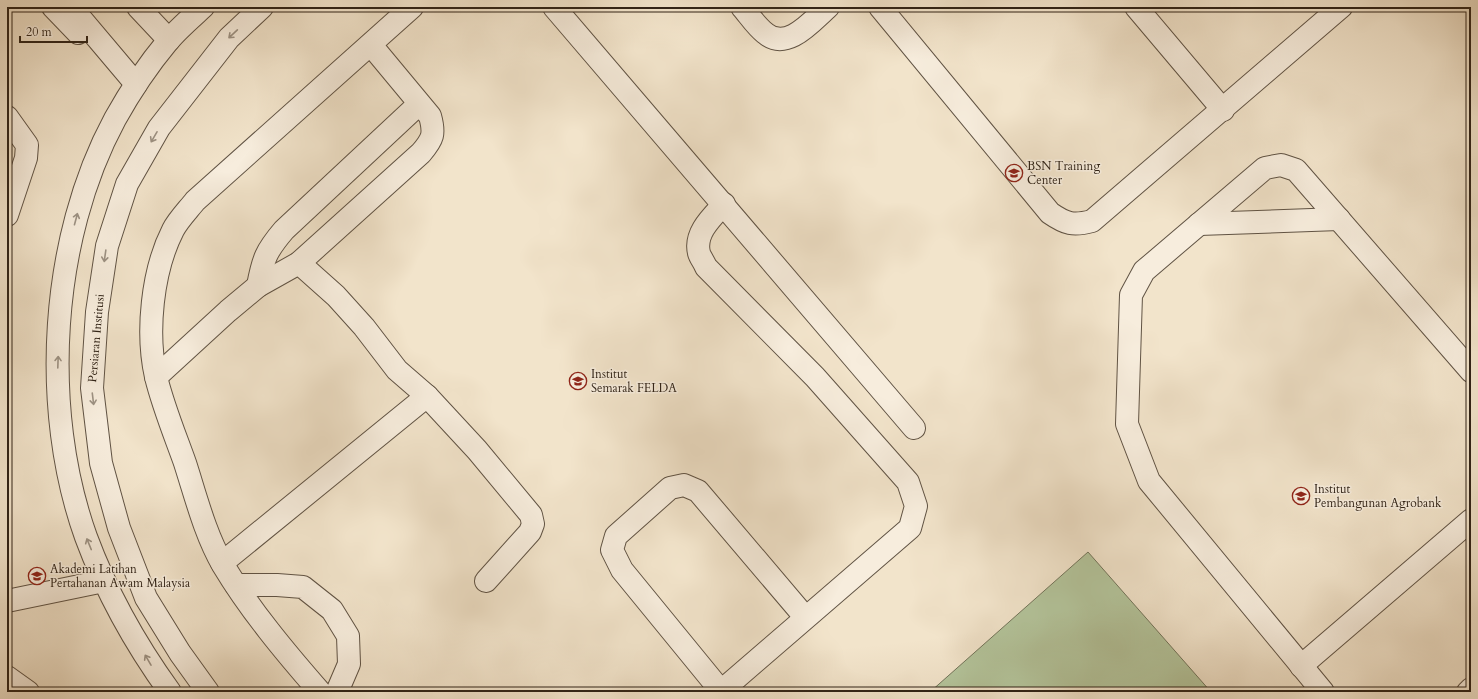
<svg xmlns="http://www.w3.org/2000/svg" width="1478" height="699" font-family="Cardo,serif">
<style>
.green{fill:#b4c59c;stroke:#72745a}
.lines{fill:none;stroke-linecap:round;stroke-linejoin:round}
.minor-casing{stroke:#605344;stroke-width:24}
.minor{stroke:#f7eddd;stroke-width:22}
.oneway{stroke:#9d9284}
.labels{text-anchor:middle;stroke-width:3;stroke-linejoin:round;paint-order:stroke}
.poi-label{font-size:12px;fill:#302317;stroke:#f7eddd;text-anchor:start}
.street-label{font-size:12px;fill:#302317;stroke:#f7eddd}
</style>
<rect width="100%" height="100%" fill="#f2e4cb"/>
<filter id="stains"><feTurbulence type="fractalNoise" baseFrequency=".005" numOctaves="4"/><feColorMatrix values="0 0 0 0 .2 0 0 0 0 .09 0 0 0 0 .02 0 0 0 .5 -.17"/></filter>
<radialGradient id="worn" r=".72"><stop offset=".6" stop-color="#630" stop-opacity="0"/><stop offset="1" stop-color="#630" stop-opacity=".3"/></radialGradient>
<path class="green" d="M1088 552 1211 692H930Z"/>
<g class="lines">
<defs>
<g id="minor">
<path d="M53 7 78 33"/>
<path d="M71 7 136 84"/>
<path d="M138 7 169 40"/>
<path d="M554 7 914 428"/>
<path d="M742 7C749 15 756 26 765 33 787 52 812 21 828 7"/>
<path d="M880 7 1050 213C1066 224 1073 226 1092 221L1341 7"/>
<path d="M1136 7 1223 110"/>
<path d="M7 117 27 145 26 158 7 215"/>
<path d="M1199 224 1339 219"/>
<path d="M299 263 336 296 364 327 397 370 427 396"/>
<path d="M258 286C263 259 266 251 284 230L419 104"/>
<path d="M156 377 228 311 258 286 299 263 421 153C433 139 435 134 430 116L371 45"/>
<path d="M222 563 427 396 477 450 531 515 533 524 530 532 486 581"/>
<path d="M236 585H277L303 587 332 610 348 636 349 664 337 692"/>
<path d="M7 601 104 581"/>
<path d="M1301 666 1471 520"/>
<path d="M7 677 28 692"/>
<path d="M721 691 622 570 612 550 616 536 670 488 684 485 698 491 805 617"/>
<path d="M170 692C136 645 106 591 86 537 40 409 50 239 115 119 130 92 148 65 168 41 178 29 191 18 203 7"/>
<path d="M208 692 180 653 146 598 119 528 101 463 92 388 97 312 107 246 127 184 159 128 229 38 262 7"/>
<path d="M320 692C285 652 250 610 223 565 205 534 196 497 185 463 175 435 163 406 156 377 146 333 152 271 173 230 178 220 188 210 195 201L412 7"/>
<path d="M720 692 910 528 916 506 908 482 815 377 706 267C704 262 700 257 699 253 694 233 712 217 724 204"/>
<path d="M1323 692 1149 481 1127 424 1131 295 1144 271 1265 168 1281 165 1296 170 1471 371"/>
<path d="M1468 692 1471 689"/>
</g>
</defs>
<use href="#minor" class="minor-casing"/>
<use href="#minor" class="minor"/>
</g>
<defs><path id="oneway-shaft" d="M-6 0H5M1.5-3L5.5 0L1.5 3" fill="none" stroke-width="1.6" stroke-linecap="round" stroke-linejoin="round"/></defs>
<g class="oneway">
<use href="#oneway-shaft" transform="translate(233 34) rotate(137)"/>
<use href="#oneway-shaft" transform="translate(154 137) rotate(120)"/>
<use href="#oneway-shaft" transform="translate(76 219) rotate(-75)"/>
<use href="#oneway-shaft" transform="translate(105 256) rotate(98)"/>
<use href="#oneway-shaft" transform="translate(58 362) rotate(-88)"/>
<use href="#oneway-shaft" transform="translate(93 399) rotate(83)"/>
<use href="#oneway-shaft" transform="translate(89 544) rotate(-112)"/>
<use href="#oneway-shaft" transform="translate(148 660) rotate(-120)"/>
</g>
<defs>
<symbol id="university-ring" viewBox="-11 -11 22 22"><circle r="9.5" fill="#f7eddd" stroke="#8f2418" stroke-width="1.5"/><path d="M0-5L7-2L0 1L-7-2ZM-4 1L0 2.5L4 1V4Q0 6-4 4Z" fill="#8f2418"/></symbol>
</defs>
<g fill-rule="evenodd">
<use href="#university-ring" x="1004" y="163" width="20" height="20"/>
<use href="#university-ring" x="568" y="371" width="20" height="20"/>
<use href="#university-ring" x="1291" y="486" width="20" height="20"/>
<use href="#university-ring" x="27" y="566" width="20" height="20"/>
</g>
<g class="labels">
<g class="poi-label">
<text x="1027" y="170">BSN Training<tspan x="1027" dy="14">Center</tspan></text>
<text x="591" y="378">Institut<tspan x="591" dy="14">Semarak FELDA</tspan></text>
<text x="1314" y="493">Institut<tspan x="1314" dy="14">Pembangunan Agrobank</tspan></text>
<text x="50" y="573">Akademi Latihan<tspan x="50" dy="14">Pertahanan Awam Malaysia</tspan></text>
</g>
<g class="street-label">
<text transform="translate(96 338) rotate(-85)" y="4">Persiaran Institusi</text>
</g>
</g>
<rect width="1478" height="699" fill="none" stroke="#f2e4cb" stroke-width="24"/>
<rect x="8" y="8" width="1462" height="683" fill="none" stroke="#302317" stroke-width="2"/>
<rect x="12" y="12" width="1454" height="675" fill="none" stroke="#302317"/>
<path d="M20 36v6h67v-6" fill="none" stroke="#302317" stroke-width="2"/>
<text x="26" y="36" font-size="12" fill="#302317" stroke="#f7eddd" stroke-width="3" paint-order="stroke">20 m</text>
<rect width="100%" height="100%" filter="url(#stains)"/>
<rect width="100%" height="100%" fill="url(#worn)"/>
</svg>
